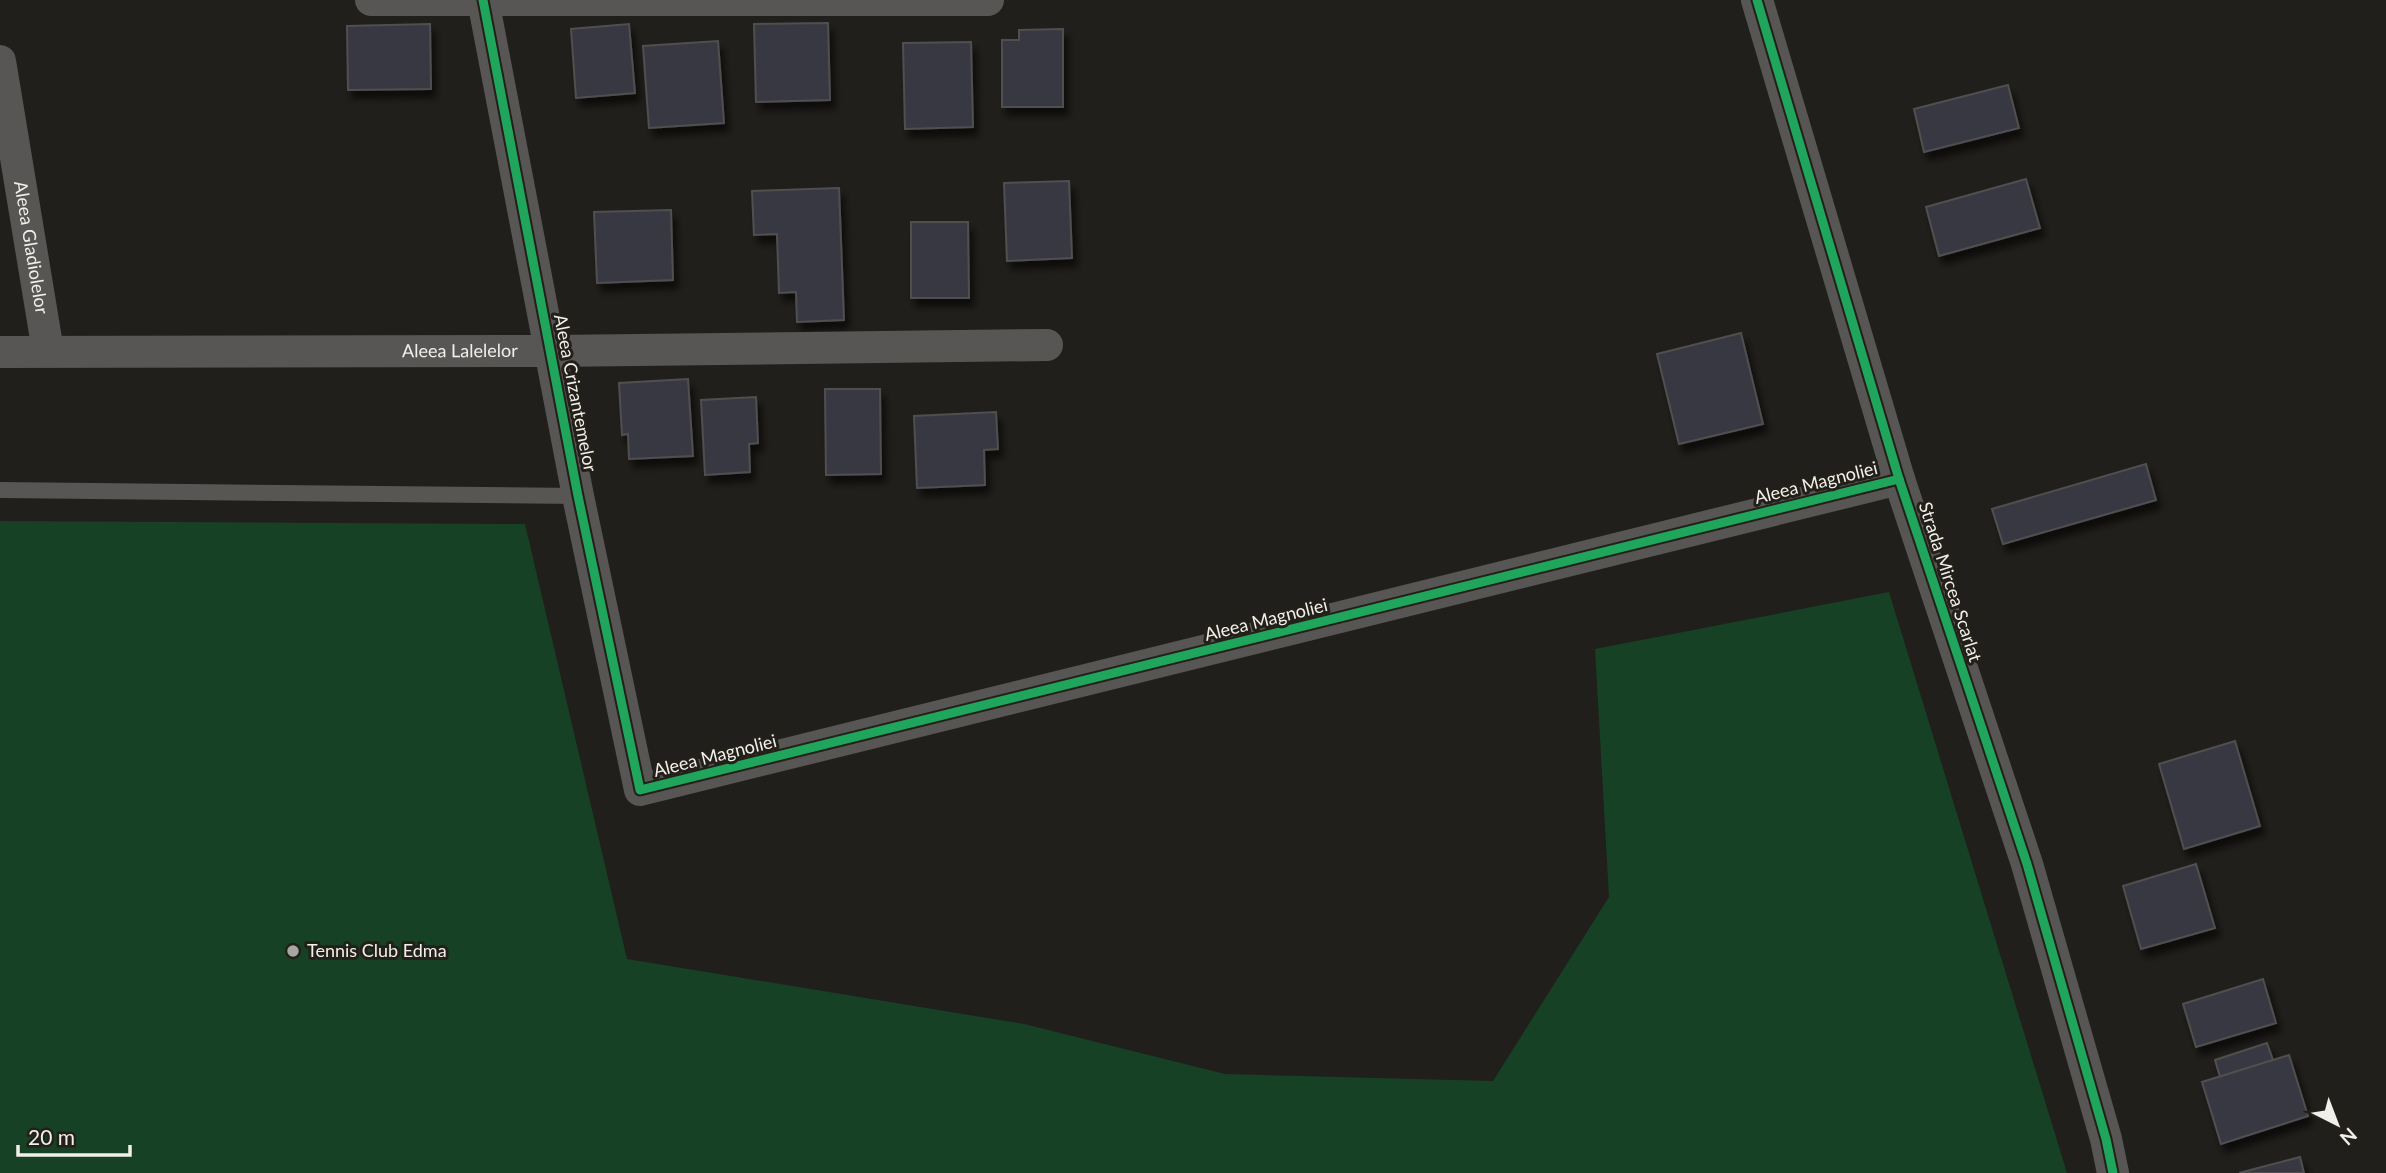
<svg xmlns="http://www.w3.org/2000/svg" width="2386" height="1173" font-family="Lato,sans-serif">
<style>
.green{fill:#164124}
.building{fill:#393742;stroke:#504f4f;stroke-width:2;filter:url(#shadow)}
.lines{fill:none;stroke-linecap:round;stroke-linejoin:round}
.service{stroke:#575654;stroke-width:16}
.minor{stroke:#575654;stroke-width:32}
.cycleway-casing{stroke:#232019;stroke-width:13}
.cycleway{stroke:#20a55d;stroke-width:9}
.poi-dot{fill:#a8a6a2;stroke:#232019;stroke-width:2.5}
.labels{text-anchor:middle;stroke-width:6;stroke-linejoin:round;paint-order:stroke}
.street-label{font-size:18px;fill:#f1efea;stroke:#232019}
.poi-label{font-size:18px;fill:#f1efea;stroke:#232019;text-anchor:start}
</style>
<defs>
<filter id="shadow"><feDropShadow dx="4.5" dy="8" stdDeviation="3.5" flood-color="#0009"/></filter>
</defs>
<rect width="100%" height="100%" fill="#211f1b"/>
<path class="green" d="M0 521 525 524 627 959 1024 1024 1225 1074 1493 1081 1609 897 1595 649 1889 592 2067 1173H0Z"/>
<g class="building">
<path d="M828 23 830 100 756 102 754 24Z"/>
<path d="M430 24 431 89 348 90 347 26Z"/>
<path d="M629 24 635 93 576 98 571 29Z"/>
<path d="M1063 29V107H1002V40H1019V30Z"/>
<path d="M718 41 724 123 649 128 643 46Z"/>
<path d="M971 42 973 127 905 129 903 43Z"/>
<path d="M2008 85 2019 128 1924 152 1914 109Z"/>
<path d="M2026 179 2040 228 1939 256 1926 207Z"/>
<path d="M1069 181 1072 258 1007 261 1004 183Z"/>
<path d="M839 188 844 320 797 322 796 292 779 293 777 234 754 235 752 191Z"/>
<path d="M671 210 673 280 597 283 594 212Z"/>
<path d="M911 222H968L969 298H911Z"/>
<path d="M1741 333 1763 424 1679 444 1657 354Z"/>
<path d="M688 379 693 456 629 459 628 434 622 435 619 383Z"/>
<path d="M825 389H880L881 474 826 475Z"/>
<path d="M756 397 758 443 749 444 750 472 705 475 701 400Z"/>
<path d="M996 412 998 449 984 450 985 485 917 488 914 416Z"/>
<path d="M2146 464 2156 500 2003 544 1992 509Z"/>
<path d="M2235 741 2260 826 2184 849 2159 764Z"/>
<path d="M2196 864 2215 928 2141 949 2123 886Z"/>
<path d="M2263 979 2276 1023 2196 1047 2183 1004Z"/>
<path d="M2267 1043 2273 1060 2220 1077 2215 1060Z"/>
<path d="M2289 1055 2308 1116 2221 1144 2202 1082Z"/>
<path d="M2300 1157 2304 1173H2239Z"/>
</g>
<g class="lines">
<path class="service" d="M0 490 578 496"/>
<g class="minor">
<path d="M371 0H988"/>
<path d="M483 0 578 496 640 790 1899 479"/>
<path d="M1757 0 1899 479 2027 864 2106 1139 2113 1173"/>
<path id="s1" d="M0 61 48 351"/>
<path id="s2" d="M0 352 552 351 1047 345"/>
</g>
<defs>
<g id="cycleway">
<path d="M483 0 578 496 640 790 1899 479"/>
<path d="M1757 0 1899 479 2027 864 2106 1139 2113 1173"/>
</g>
</defs>
<use href="#cycleway" class="cycleway-casing"/>
<use href="#cycleway" class="cycleway"/>
</g>
<circle class="poi-dot" cx="293" cy="951" r="7"/>
<g class="labels">
<g class="street-label">
<text dy="6" stroke="none"><textPath href="#s1" startOffset="189">Aleea Gladiolelor</textPath></text>
<text dy="6" stroke="none"><textPath href="#s2" startOffset="460">Aleea Lalelelor</textPath></text>
<text transform="translate(575 393) rotate(79)" y="6">Aleea Crizantemelor</text>
<text transform="translate(1816 483) rotate(-14)" y="6">Aleea Magnoliei</text>
<text transform="translate(1950 582) rotate(72)" y="6">Strada Mircea Scarlat</text>
<text transform="translate(1266 620) rotate(-14)" y="6">Aleea Magnoliei</text>
<text transform="translate(715 756) rotate(-14)" y="6">Aleea Magnoliei</text>
</g>
<g class="poi-label">
<text x="307" y="957">Tennis Club Edma</text>
</g>
</g>
<g transform="translate(2337 1124) rotate(138)" stroke="#232019" stroke-width="5" paint-order="stroke">
<path d="M0-5L12 26L0 18L-12 26Z" fill="#f1efea"/>
<text y="-10" font-size="19" font-weight="bold" text-anchor="middle" fill="#f1efea">N</text>
</g>
<path d="M18 1145v10h112v-10" fill="none" stroke="#f1efea" stroke-width="3.5"/>
<text x="28" y="1145" font-size="21" fill="#f1efea" stroke="#232019" stroke-width="5" paint-order="stroke">20 m</text>
</svg>
